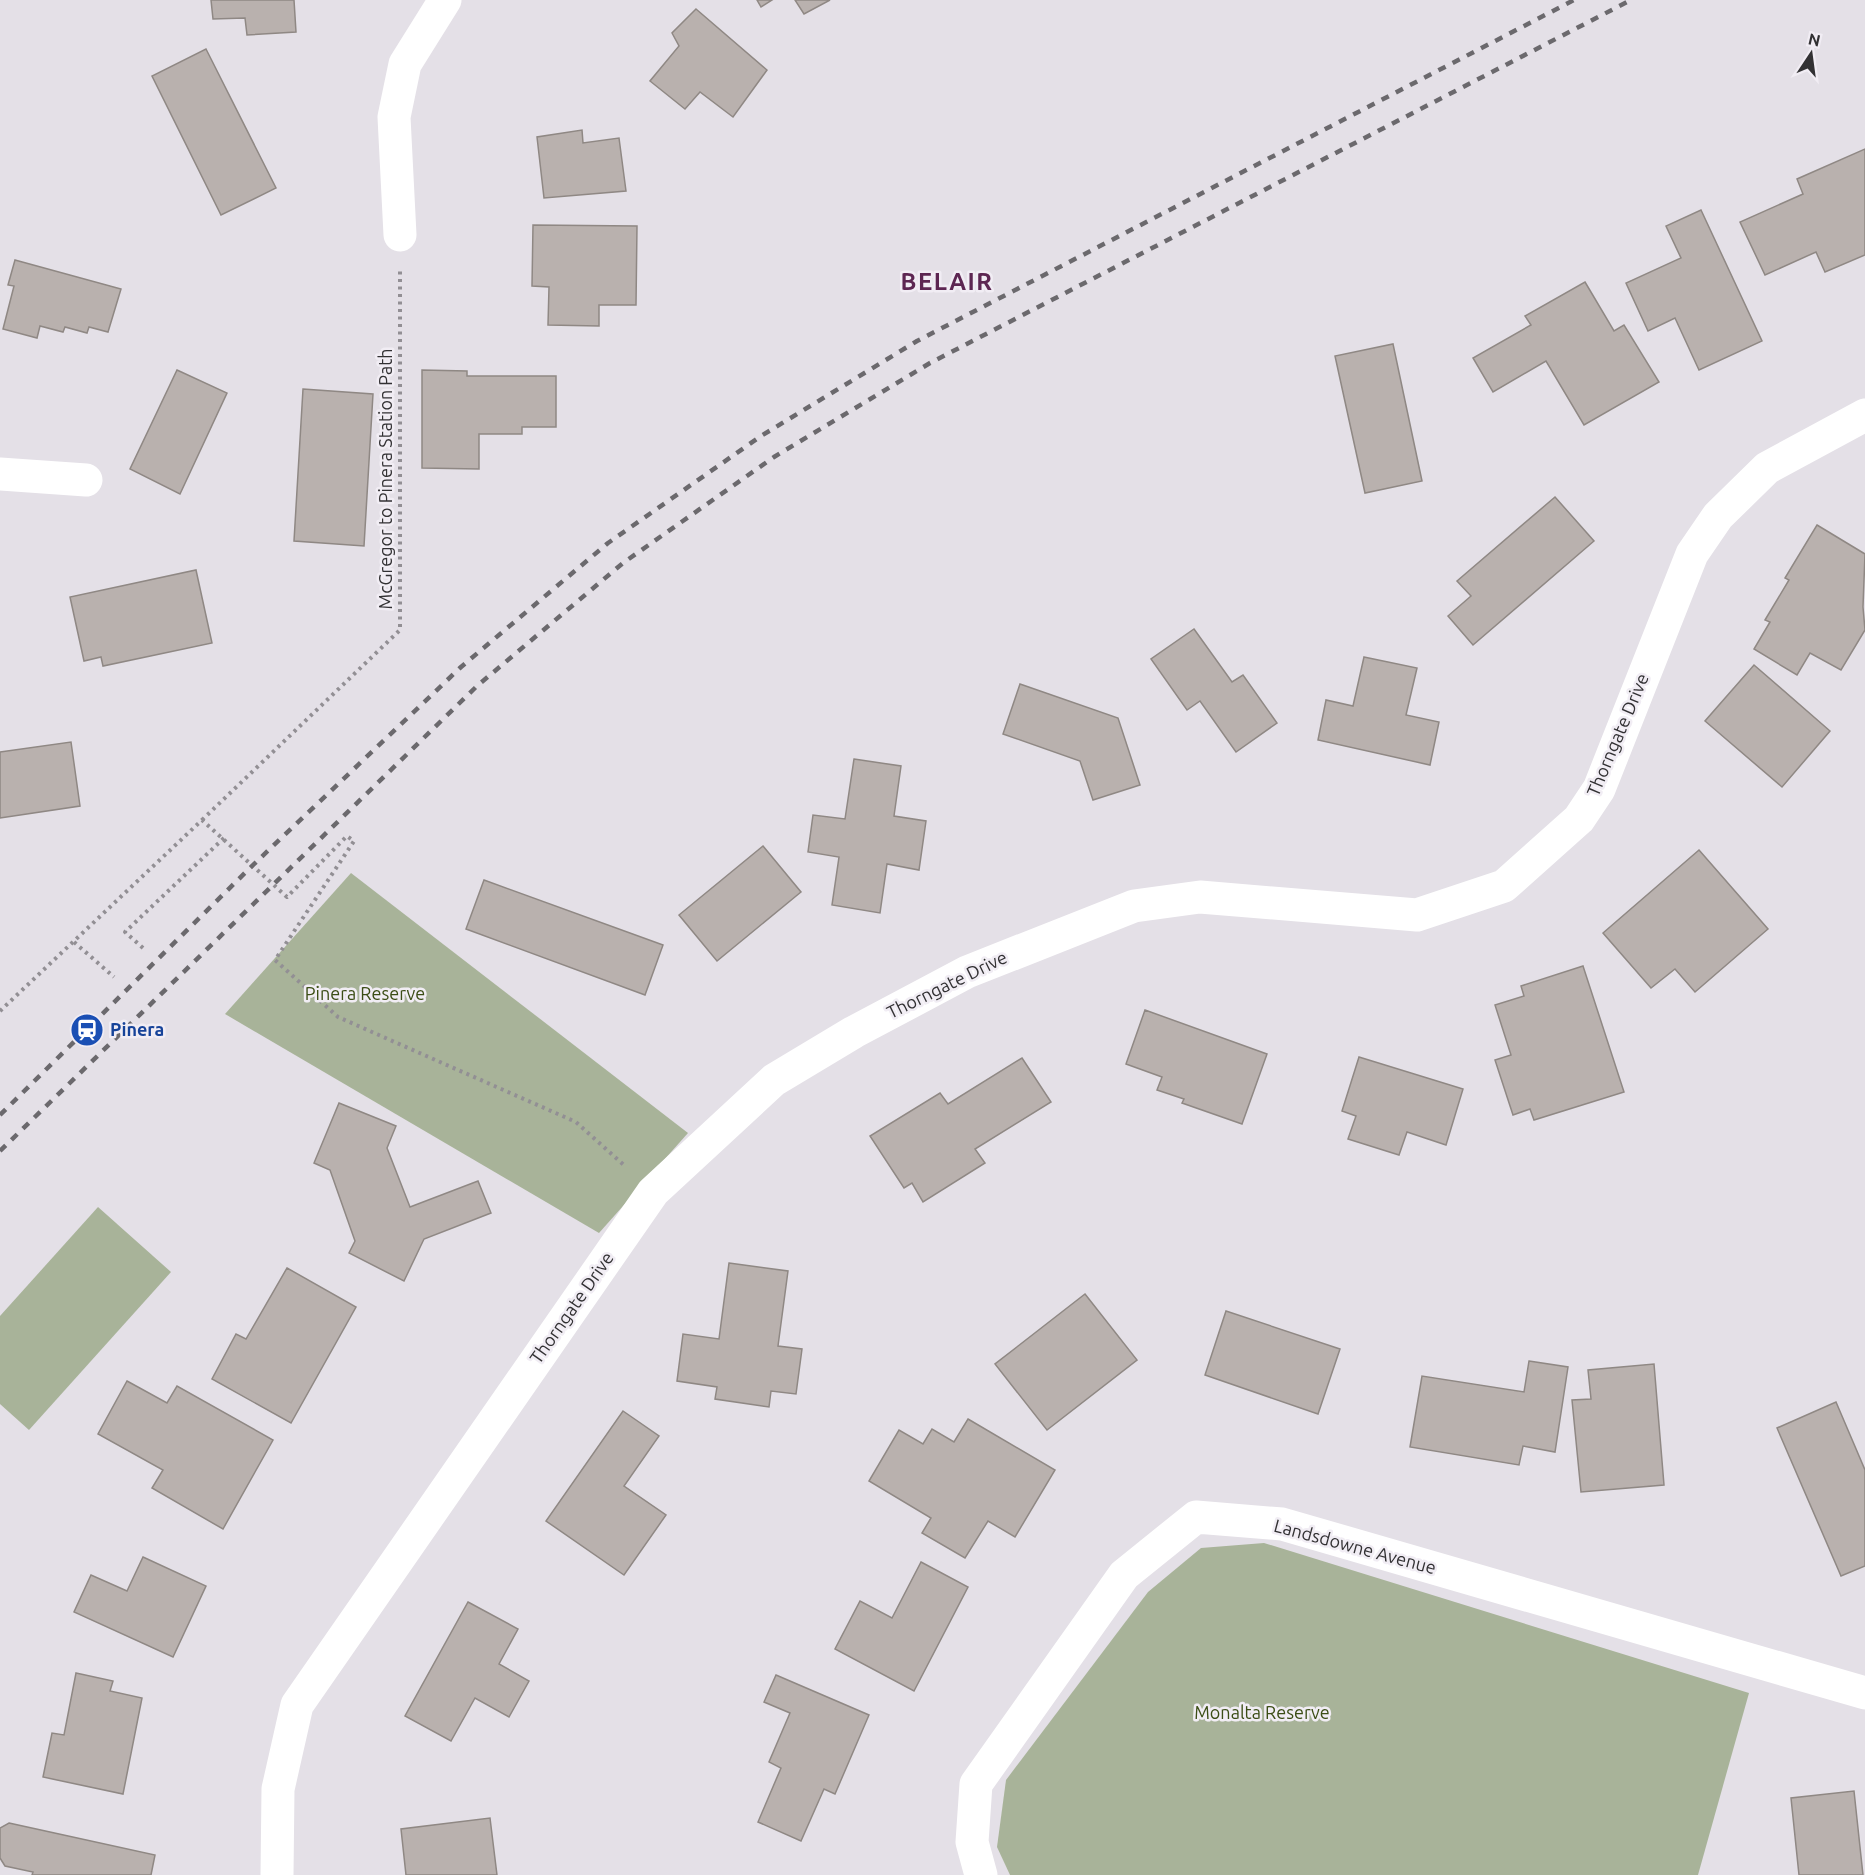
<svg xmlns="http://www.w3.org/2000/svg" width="1865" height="1875" font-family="Ubuntu,sans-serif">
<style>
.green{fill:#a8b399}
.building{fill:#b9b1ae;stroke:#8f8884;stroke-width:1.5}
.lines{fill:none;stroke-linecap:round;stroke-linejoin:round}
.path{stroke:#928f94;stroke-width:4;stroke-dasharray:3 4.5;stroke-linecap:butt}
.minor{stroke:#fff;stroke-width:33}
.rail{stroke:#6b696d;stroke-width:4.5;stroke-dasharray:8 8;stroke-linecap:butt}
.labels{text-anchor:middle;stroke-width:5;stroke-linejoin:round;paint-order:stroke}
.street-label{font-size:18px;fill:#323133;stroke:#f1edf4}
.park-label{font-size:18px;fill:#3b4d15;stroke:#f1edf4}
.transit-label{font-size:18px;font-weight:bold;fill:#164399;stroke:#f1edf4;text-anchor:start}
.district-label{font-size:24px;font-weight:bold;letter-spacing:1.5px;fill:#5d2652;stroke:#f1edf4}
</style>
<rect width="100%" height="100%" fill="#e4e0e7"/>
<g class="green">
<path d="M351 873 688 1133 599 1233 225 1014Z"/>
<path d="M98 1207 171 1272 29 1430 0 1404V1316Z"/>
<path d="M1264 1543 1749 1693 1698 1875H1010L997 1847 1006 1780 1148 1592 1201 1548Z"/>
</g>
<g class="building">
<path d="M211 0H294L296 32 247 35 245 18 213 19Z"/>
<path d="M757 0H772L761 7Z"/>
<path d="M795 0H830L804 14Z"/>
<path d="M696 9 767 70 733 117 700 92 685 109 650 81 679 46 672 33Z"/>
<path d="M206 49 276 188 221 215 152 76Z"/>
<path d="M582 130 583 143 619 138 626 191 544 198 537 137Z"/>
<path d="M1865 149V255L1825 272 1816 252 1765 275 1740 222 1803 194 1797 179Z"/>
<path d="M1701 210 1762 341 1699 370 1675 318 1648 331 1626 283 1681 258 1666 226Z"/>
<path d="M533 225 637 226 636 305H599V326L548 325 549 287 532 286Z"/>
<path d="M15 260 121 289 108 332 89 327 87 333 65 327 63 332 40 326 37 338 3 329 14 286 8 285Z"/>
<path d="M1585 282 1614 331 1624 325 1659 382 1584 425 1546 361 1493 392 1473 358 1531 325 1525 316Z"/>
<path d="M1393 344 1422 481 1365 493 1335 356Z"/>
<path d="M177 370 227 393 180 494 130 469Z"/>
<path d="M422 370 467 371V376H556V427H522V434H479V469L422 468Z"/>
<path d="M303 389 373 394 364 546 294 541Z"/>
<path d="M1555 497 1594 541 1473 645 1448 616 1471 596 1457 581Z"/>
<path d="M1817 525 1865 554 1863 607 1865 630 1841 670 1810 653 1797 675 1754 649 1770 622 1765 620 1789 580 1785 578Z"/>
<path d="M196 570 212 643 103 666 101 657 84 661 70 597Z"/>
<path d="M1194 629 1232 682 1243 675 1277 723 1236 752 1200 701 1187 710 1151 659Z"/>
<path d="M1364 657 1417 668 1406 715 1439 722 1430 765 1318 740 1326 700 1353 706Z"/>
<path d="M1754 665 1830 731 1782 787 1705 721Z"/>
<path d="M1020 684 1118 718 1140 785 1093 800 1080 761 1003 734Z"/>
<path d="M71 742 80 806 0 818V752Z"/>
<path d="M854 759 901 766 894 816 926 821 919 870 887 864 880 913 832 905 839 857 808 852 813 815 845 819Z"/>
<path d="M763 846 801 892 717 961 679 915Z"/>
<path d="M1699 850 1768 929 1695 992 1675 969 1651 988 1603 933Z"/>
<path d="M484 880 663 945 645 995 466 929Z"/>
<path d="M1583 966 1624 1092 1534 1120 1530 1109 1513 1115 1495 1060 1511 1055 1495 1005 1524 996 1521 986Z"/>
<path d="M1145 1010 1267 1054 1242 1124 1182 1103 1184 1099 1157 1090 1162 1077 1126 1064Z"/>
<path d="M1359 1057 1463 1089 1446 1145 1407 1132 1399 1155 1348 1139 1356 1116 1342 1111Z"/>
<path d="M1022 1058 1051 1102 975 1149 985 1163 923 1202 912 1183 904 1188 870 1136 940 1093 948 1104Z"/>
<path d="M339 1103 396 1126 387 1148 410 1207 478 1181 491 1213 424 1239 404 1281 349 1253 355 1241 330 1170 314 1163Z"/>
<path d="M729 1263 788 1271 778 1346 802 1349 796 1394 771 1391 769 1407 715 1399 717 1387 677 1381 683 1334 719 1339Z"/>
<path d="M287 1268 356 1307 291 1423 212 1379 236 1334 246 1339Z"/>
<path d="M1085 1294 1137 1360 1047 1430 995 1364Z"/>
<path d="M1226 1311 1340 1349 1318 1414 1205 1375Z"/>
<path d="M1529 1361 1568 1367 1555 1452 1523 1446 1519 1465 1410 1447 1422 1376 1524 1392Z"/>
<path d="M1654 1364 1664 1485 1581 1492 1572 1400 1591 1399 1588 1370Z"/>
<path d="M127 1381 167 1403 177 1386 273 1440 223 1529 152 1488 163 1470 98 1434Z"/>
<path d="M1836 1402 1865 1470V1566L1841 1576 1777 1428Z"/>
<path d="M623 1411 659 1436 624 1486 666 1515 624 1575 546 1521Z"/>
<path d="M968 1419 1055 1470 1015 1537 988 1521 965 1558 922 1533 931 1518 869 1481 899 1430 923 1444 932 1429 954 1442Z"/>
<path d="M143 1557 206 1586 173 1657 74 1612 91 1575 127 1591Z"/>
<path d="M921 1562 968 1587 914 1691 835 1649 860 1601 892 1618Z"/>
<path d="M468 1602 518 1629 499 1664 529 1681 509 1717 475 1698 451 1741 405 1716Z"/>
<path d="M76 1673 113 1681 110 1691 142 1698 123 1794 43 1777 52 1733 64 1735Z"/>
<path d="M776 1675 869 1715 835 1794 824 1789 801 1841 758 1822 781 1768 769 1762 790 1713 764 1702Z"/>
<path d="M1854 1791 1863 1875H1799L1791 1798Z"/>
<path d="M490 1818 497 1875H406L401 1829Z"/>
<path d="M9 1823 155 1855 151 1875H32L33 1872 5 1866 0 1858V1828Z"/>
</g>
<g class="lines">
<g class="path">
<path d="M202 820 400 630V271"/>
<path d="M74 942 114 977"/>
<path d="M143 948 125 932 224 838"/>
<path d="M0 1011 202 820 287 897 347 836 354 841 275 960 338 1017 576 1122 626 1167"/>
</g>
<g class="minor">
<path d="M400 235 394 117 405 64 445 0"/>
<path d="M0 474 86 480"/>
<path d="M277 1875 278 1789 297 1705 653 1192 774 1080 854 1032 967 972 1134 906 1200 897 1417 915 1504 886 1579 819 1599 789 1692 554 1718 516 1767 468 1865 415"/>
<path d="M981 1875 972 1842 976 1784 1124 1575 1196 1517 1282 1524 1865 1693"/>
</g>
<g class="rail">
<path d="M0 1115 253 865 461 667 608 543 761 436 917 341 1574 0"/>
<path d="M0 1151 477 686 623 563 774 457 930 363 1631 0"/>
</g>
</g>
<defs>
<symbol id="station-disc" viewBox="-11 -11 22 22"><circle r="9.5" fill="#1a4fb4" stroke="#f1edf4"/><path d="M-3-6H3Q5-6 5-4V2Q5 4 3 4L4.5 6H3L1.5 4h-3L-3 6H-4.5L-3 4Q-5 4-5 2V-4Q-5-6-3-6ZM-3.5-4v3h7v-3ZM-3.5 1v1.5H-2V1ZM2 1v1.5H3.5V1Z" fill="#fff"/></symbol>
</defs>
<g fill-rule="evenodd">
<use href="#station-disc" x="68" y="1011" width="38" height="38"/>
</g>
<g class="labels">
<g class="street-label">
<text transform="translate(386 479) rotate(-90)" y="6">McGregor to Pinera Station Path</text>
<text transform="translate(1618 735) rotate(-67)" y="6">Thorngate Drive</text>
<text transform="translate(947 985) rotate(-26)" y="6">Thorngate Drive</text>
<text transform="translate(572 1308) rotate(-55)" y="6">Thorngate Drive</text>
<text transform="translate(1355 1547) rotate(15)" y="6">Landsdowne Avenue</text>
</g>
<g class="park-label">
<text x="365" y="1000">Pinera Reserve</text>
<text x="1262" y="1719">Monalta Reserve</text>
</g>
<g class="transit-label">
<text x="110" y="1036">Pinera</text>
</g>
<g class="district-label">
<text x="947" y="290">BELAIR</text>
</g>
</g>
<g transform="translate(1811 54) rotate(13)" stroke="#f1edf4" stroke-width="4.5" paint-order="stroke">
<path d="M0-4.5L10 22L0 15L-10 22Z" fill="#323133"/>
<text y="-9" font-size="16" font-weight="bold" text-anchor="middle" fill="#323133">N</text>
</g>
</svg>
